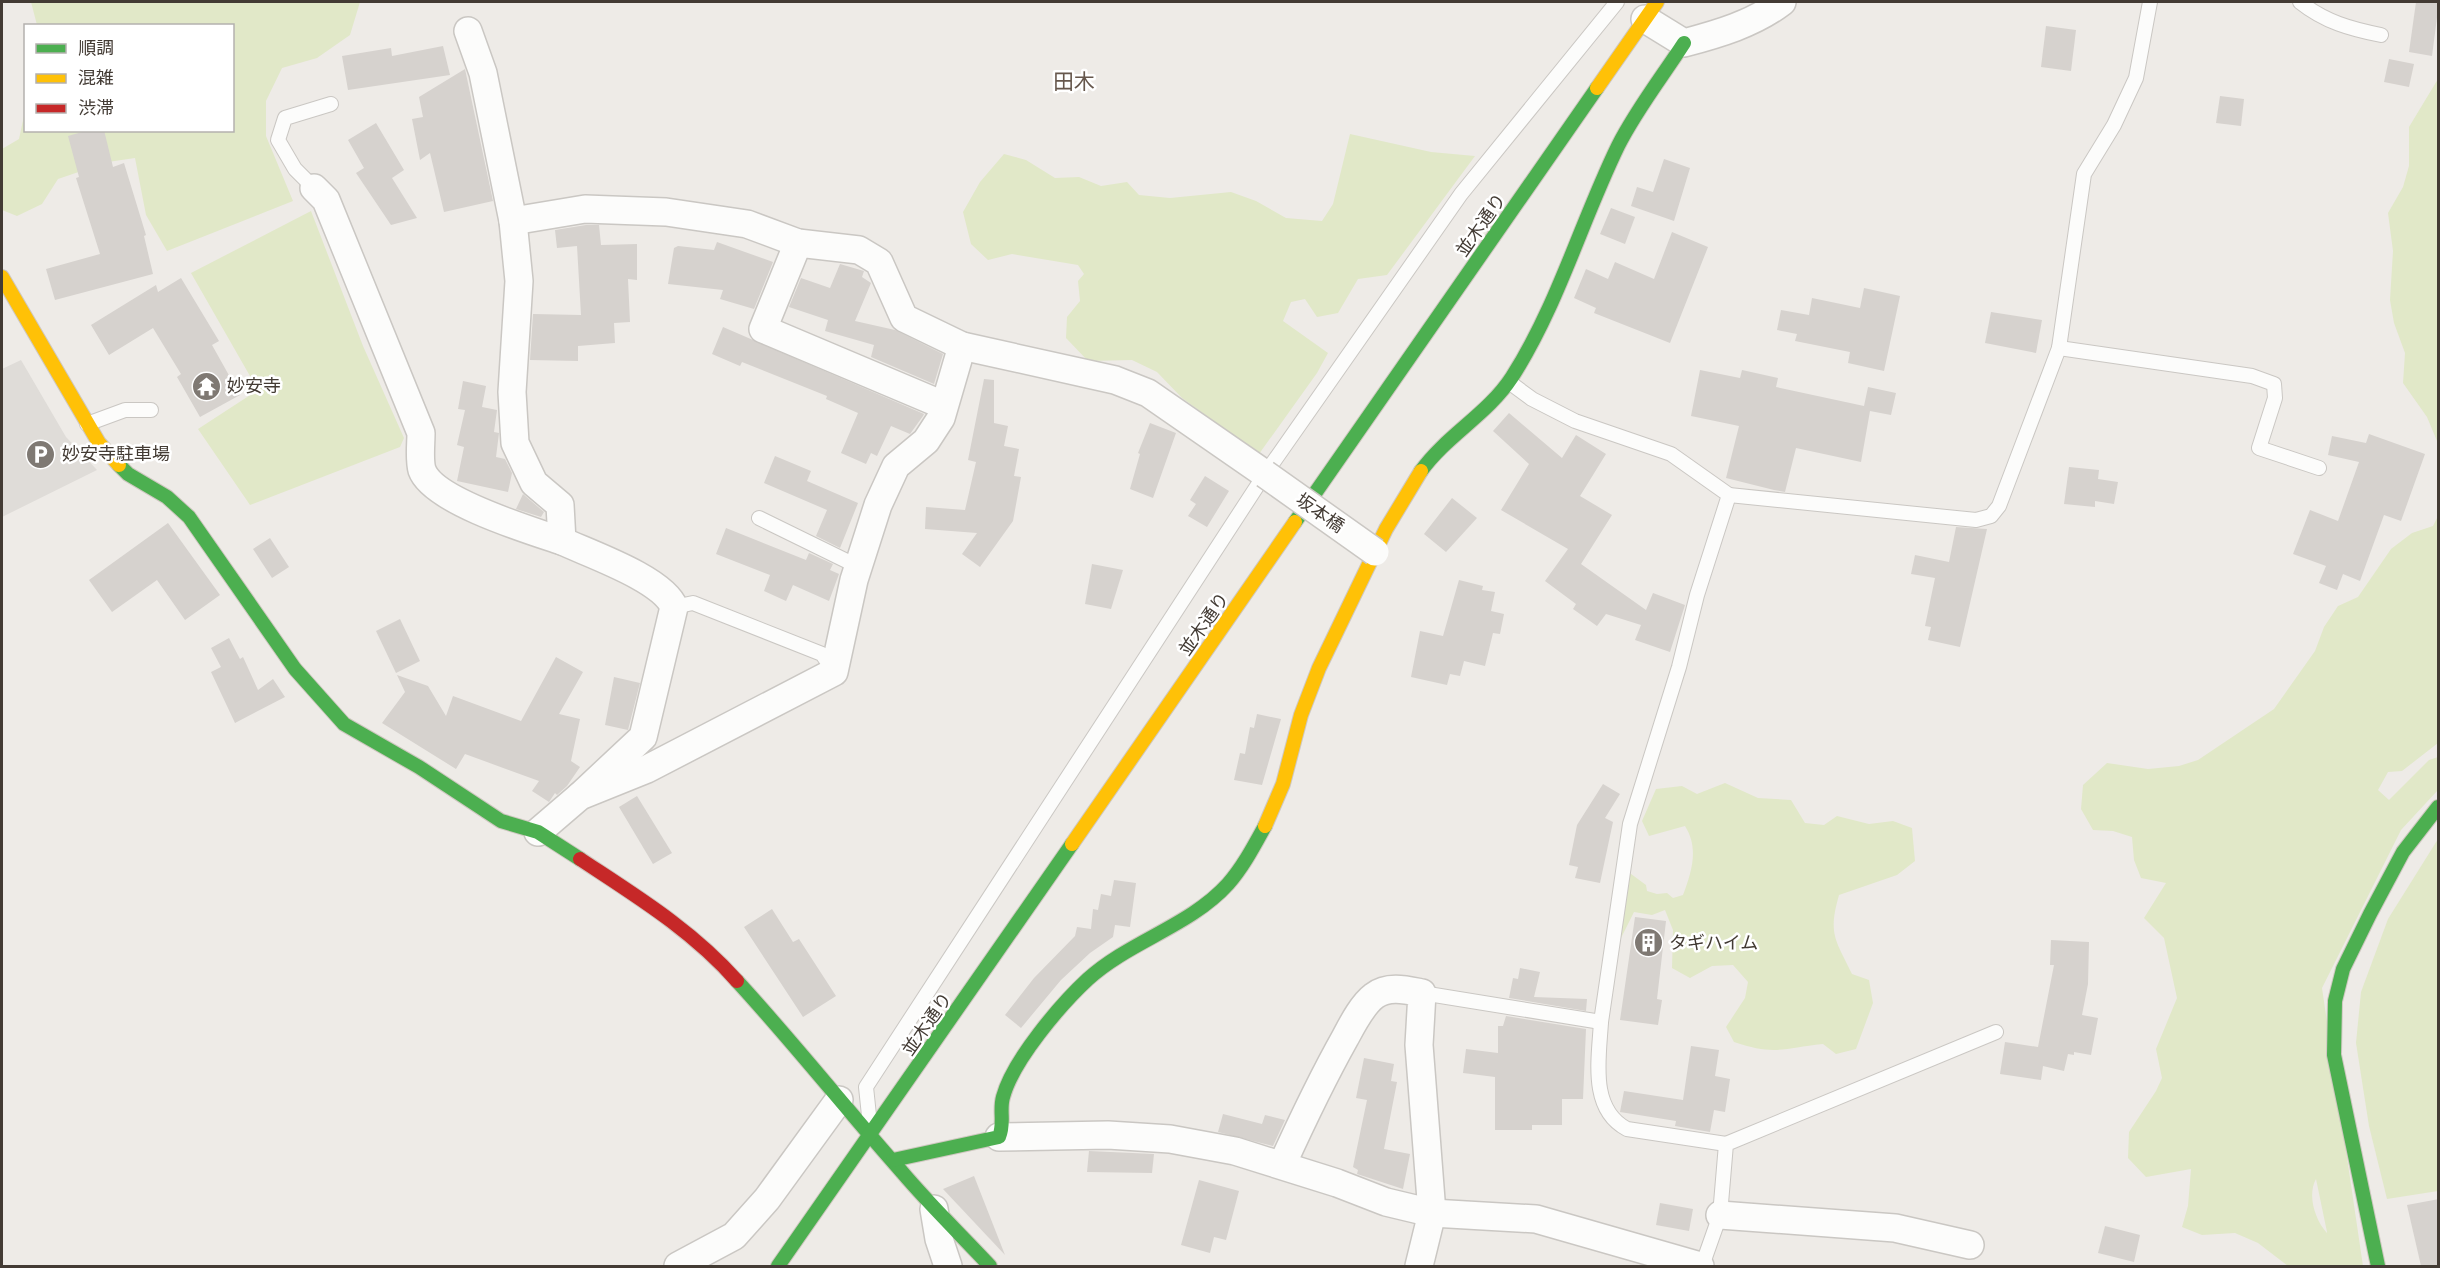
<svg xmlns="http://www.w3.org/2000/svg" width="2440" height="1268" font-family="Mulish,'Noto Sans JP',sans-serif">
<style>
.green{fill:#e1e8c8;fill-rule:evenodd}
.parking{fill:#dfdcd8}
.building{fill:#d6d2ce}
.lines{fill:none;stroke-linecap:round;stroke-linejoin:round}
.lane-casing{stroke:#cac7c3;stroke-width:16}
.street-casing{stroke:#cac7c3;stroke-width:30}
.fast-casing{stroke:#cfc8c0;stroke-width:16}
.slow-casing{stroke:#cfc8c0;stroke-width:16}
.jam-casing{stroke:#cfc8c0;stroke-width:16}
.lane{stroke:#fcfcfb;stroke-width:14}
.street{stroke:#fcfcfb;stroke-width:27}
.fast{stroke:#4caf50;stroke-width:14}
.slow{stroke:#ffc107;stroke-width:14}
.jam{stroke:#c62828;stroke-width:14}
.street-bridge-casing{stroke:#cac7c3;stroke-width:30;stroke-linecap:butt}
.street-bridge{stroke:#fcfcfb;stroke-width:27}
.labels{text-anchor:middle;stroke-width:5;stroke-linejoin:round;paint-order:stroke}
.street-label{font-size:18px;fill:#433b34;stroke:#fff}
.poi-label{font-size:18px;fill:#433b34;stroke:#fff;text-anchor:start}
.quarter-label{font-size:21px;fill:#66574c;stroke:#fff}
</style>
<rect width="100%" height="100%" fill="#eeebe7"/>
<g class="green">
<path d="M31 2H360L350 35 317 58 282 68 266 101V136L293 201 167 251 146 215 135 158 108 162 58 179 42 204 17 216 2 210V149L19 139 25 111 26 130H232V26L37 25Z"/>
<path d="M2438 79V471L2437 441 2427 417 2403 383 2405 353 2394 323 2390 300 2393 251 2388 213 2403 187 2409 166V127Z"/>
<path d="M1350 134 1431 152 1475 156 1387 275 1358 279 1338 313 1317 317 1305 299 1291 302 1283 321 1328 353 1317 373 1259 454 1182 398 1157 372 1132 360 1088 361 1066 338 1067 317 1080 301 1078 281 1084 274 1078 265 1012 254 988 260 971 244 963 212 980 182 1004 154 1026 160 1055 178 1079 177 1101 186 1127 182 1139 195 1170 198 1231 192 1256 201 1286 218 1322 221 1333 204Z"/>
<path d="M311 211 363 346 404 438 400 447 250 505 198 429 258 390 191 273Z"/>
<path d="M2438 516V743L2402 771 2388 772 2378 790 2389 800 2429 760 2438 757V790L2401 830 2322 988 2363 1266H2288L2258 1243 2235 1233 2202 1235 2182 1227 2188 1206 2191 1169 2146 1177 2128 1158 2129 1132 2156 1091 2162 1078 2156 1049 2177 998 2164 938 2144 918 2166 883 2141 878 2134 860 2132 837 2113 831 2093 830 2081 809 2083 785 2107 763 2148 769 2179 766 2198 760 2274 709 2315 651 2324 627 2338 606 2358 597 2391 549 2412 533 2433 526ZM2316 1179 2327 1232V1233C2315 1220 2307 1195 2316 1179Z"/>
<path d="M1725 783 1758 798 1791 800 1805 823 1824 825 1837 816 1869 824 1893 821 1912 828 1915 861 1897 875 1839 895C1828 934 1835 939 1852 974L1869 980 1873 1003 1856 1049 1836 1054 1823 1044C1783 1048 1775 1056 1734 1042L1726 1027 1745 998 1748 982 1733 965 1712 966 1690 978 1672 968 1673 930 1665 910 1652 915 1634 912 1621 938 1616 937 1614 880 1619 870 1627 871 1646 885 1647 891 1657 894 1667 893 1673 898 1683 895C1692 871 1699 848 1685 826L1649 836 1642 821 1656 789 1682 786 1697 794Z"/>
<path d="M2438 839V1191L2387 1199 2369 1126 2356 1043 2361 992 2388 919Z"/>
</g>
<path class="parking" d="M21 360 66 437 97 470 2 517V369Z"/>
<g class="building">
<path d="M2416 2H2439L2432 56 2409 52Z"/>
<path d="M2046 26 2076 30 2071 71 2041 67Z"/>
<path d="M443 46 450 75 348 90 342 56 391 48 392 56Z"/>
<path d="M2389 59 2414 64 2409 87 2384 82Z"/>
<path d="M465 69 493 201 444 212 430 153 420 160 412 119 423 117 419 97Z"/>
<path d="M2220 96 2244 99 2241 126 2216 123Z"/>
<path d="M376 123 404 170 392 178 417 218 391 225 356 173 364 168 348 140Z"/>
<path d="M89 130H104L113 167 124 163 146 235 144 236 153 274 55 300 46 269 100 254 76 178 79 177 68 136Z"/>
<path d="M1664 159 1690 168 1674 221 1631 206 1637 187 1653 192Z"/>
<path d="M1611 208 1635 217 1625 244 1600 234Z"/>
<path d="M586 225H599L601 245 637 244V280L628 279 630 322 614 323 615 343 578 346V361L530 360 533 314 581 315 577 246 557 248 555 230Z"/>
<path d="M1672 232 1708 247 1670 343 1594 313 1596 308 1574 298 1586 269 1608 279 1615 262 1654 279Z"/>
<path d="M717 242 773 262 754 309 720 299 723 290 668 284 674 248 678 246 714 250Z"/>
<path d="M840 264 864 271 862 277 871 283 855 321 895 330 943 354 934 384 871 357 874 345 825 331 828 320 789 307 801 278 830 288Z"/>
<path d="M181 278 219 341 212 345 240 395 200 417 177 377 181 374 153 328 109 355 91 325 156 285 158 292Z"/>
<path d="M1864 288 1900 296 1884 371 1848 363 1850 352 1795 341 1797 334 1777 330 1781 310 1809 315 1812 298 1860 308Z"/>
<path d="M1991 312 2042 320 2036 353 1985 343Z"/>
<path d="M723 327 924 414 923 416 910 434 891 426 877 456 871 453 866 464 841 453 858 413 826 399 827 396 742 362 740 366 712 354Z"/>
<path d="M1700 370 1740 378 1742 370 1778 378 1776 387 1864 406 1868 387 1896 393 1891 415 1870 411 1861 462 1796 448 1785 492 1774 490 1726 478 1739 426 1691 416Z"/>
<path d="M984 379 994 380V423L1008 426 1004 446 1019 449 1014 476 1021 477 1013 521 980 567 962 554 977 533 925 529 926 507 965 510 976 462 968 460Z"/>
<path d="M463 381 486 386 482 407 497 410 494 432 499 433 496 457 505 459 512 473 508 492 457 481 464 447 457 445 465 410 458 409Z"/>
<path d="M1509 413 1562 458 1576 435 1606 454 1580 496 1612 515 1581 564 1646 610 1653 593 1685 605 1670 652 1635 640 1641 625 1606 614 1597 626 1573 609 1576 604 1545 581 1568 549 1501 510 1529 464 1493 431Z"/>
<path d="M1150 423 1176 433 1153 498 1130 489 1140 454 1138 453Z"/>
<path d="M2369 434 2425 454 2401 521 2384 515 2360 581 2343 574 2337 590 2319 583 2326 566 2293 554 2310 510 2338 521 2359 462 2328 455 2332 436 2366 443Z"/>
<path d="M775 456 811 471 807 481 858 503 840 548 816 536 827 510 764 483Z"/>
<path d="M2069 467 2099 470 2098 479 2118 482 2114 504 2095 501V507L2064 504Z"/>
<path d="M1205 476 1229 491 1207 527 1188 516 1196 504 1190 500Z"/>
<path d="M523 494 544 512 541 517 516 509Z"/>
<path d="M1452 498 1477 518 1446 552 1424 534Z"/>
<path d="M168 523 220 595 185 620 157 580 112 612 89 580Z"/>
<path d="M1956 527 1987 529 1960 647 1928 640 1931 627 1925 626 1935 578 1911 574 1915 555 1949 562Z"/>
<path d="M726 528 806 560 809 553 833 564 830 570 839 574 829 601 793 585 786 601 764 591 770 575 716 554Z"/>
<path d="M270 538 289 567 272 578 253 549Z"/>
<path d="M1092 564 1123 570 1111 609 1085 604Z"/>
<path d="M1459 580 1483 586 1482 590 1495 592 1491 611 1504 614 1500 634 1493 633 1485 666 1464 661 1460 676 1450 674 1447 685 1411 677 1420 631 1443 636Z"/>
<path d="M400 619 420 661 396 673 376 631Z"/>
<path d="M229 638 240 659 243 657 258 690 273 679 285 697 235 723 211 672 221 667 211 648Z"/>
<path d="M556 657 583 672 559 714 580 719 571 761 580 767 567 786 557 795 555 793 549 802 532 791 539 781 465 754 456 769 382 723 405 692 397 675 428 686 446 716 453 696 521 721Z"/>
<path d="M614 677 640 683 628 730 605 725Z"/>
<path d="M1257 714 1281 719 1262 785 1234 780 1240 753 1245 754 1250 727 1254 728Z"/>
<path d="M1603 784 1620 794 1605 818 1613 822 1600 883 1575 878 1578 867 1569 865 1577 825Z"/>
<path d="M637 796 672 853 653 864 619 807Z"/>
<path d="M1114 880 1136 883 1130 927 1115 925 1113 937 1090 953 1061 980 1021 1028 1005 1015 1034 978 1075 936 1077 927 1091 929 1093 909 1098 910 1101 894 1111 896Z"/>
<path d="M772 909 793 942 799 939 836 996 803 1017 744 927Z"/>
<path d="M1635 917 1666 921 1657 999 1662 1000 1658 1025 1620 1020Z"/>
<path d="M2051 940 2089 942 2088 984 2082 1015 2098 1018 2091 1055 2074 1052V1055L2068 1054 2064 1071 2043 1066 2041 1080 2000 1074 2005 1042 2038 1047 2054 965H2050Z"/>
<path d="M1520 968 1540 972 1534 997 1587 999 1586 1011 1509 998 1513 978 1518 979Z"/>
<path d="M1506 1016 1586 1029 1583 1099H1562V1125H1532V1130H1495V1077L1463 1073 1466 1049 1498 1053V1026H1503Z"/>
<path d="M1691 1046 1719 1050 1715 1076 1730 1079 1725 1112 1714 1110 1710 1132 1675 1126 1676 1121 1620 1112 1624 1091 1683 1100Z"/>
<path d="M1364 1058 1394 1064 1391 1081 1397 1082 1384 1149 1410 1154 1403 1189 1357 1174 1358 1170 1353 1167 1367 1100 1356 1098Z"/>
<path d="M1223 1114 1262 1124 1265 1115 1285 1120 1273 1146 1218 1132Z"/>
<path d="M1089 1151 1154 1154 1152 1173 1087 1172Z"/>
<path d="M974 1176 1005 1255 943 1189Z"/>
<path d="M1199 1180 1239 1191 1226 1240 1214 1237 1210 1253 1181 1245Z"/>
<path d="M2439 1199V1266H2421L2407 1205Z"/>
<path d="M1660 1203 1693 1209 1689 1231 1656 1225Z"/>
<path d="M2105 1226 2140 1235 2134 1262 2098 1253Z"/>
</g>
<g class="lines">
<defs>
<g id="lane">
<path d="M2300 2C2325 22 2351 29 2381 35"/>
<path d="M314 188 295 169 278 140 285 118 331 104"/>
<path d="M2059 348 2252 376 2274 384 2275 398 2259 448 2319 468"/>
<path d="M87 424 125 410H151"/>
<path d="M1729 495 1976 520 1991 516 1999 506 2059 348 2084 174 2114 125 2136 78 2150 2"/>
<path d="M759 518 859 567"/>
<path d="M674 607 693 603 822 654 833 670"/>
<path d="M1422 993 1601 1022 1630 824 1679 667 1697 595 1729 495 1671 454 1575 421 1532 399 1509 382"/>
<path d="M1601 1022C1599 1058 1589 1109 1627 1129L1726 1144"/>
<path d="M870 1125 866 1087 1265 474 1461 194 1617 2"/>
<path d="M1702 1266 1720 1215 1726 1144 1996 1032"/>
</g>
<g id="street">
<path d="M1645 19 1684 43C1718 34 1753 24 1782 2"/>
<path d="M468 31 483 73 513 221 519 281 512 392 515 443 534 483 560 505 562 541C590 554 663 579 674 607L643 737 580 796"/>
<path d="M314 188 326 200 421 433C421 444 419 460 422 470 433 501 532 531 562 541"/>
<path d="M513 221 585 209 666 212 747 224 798 243 859 250 879 262 904 318 962 346 1115 380 1148 393 1265 474"/>
<path d="M798 243 763 329 943 405"/>
<path d="M538 832 580 796 647 769 834 672 854 580 878 505 896 466 926 441 941 418 962 346"/>
<path d="M999 1137 1108 1135 1170 1139 1235 1151 1337 1183 1386 1202 1432 1213 1536 1219 1700 1266"/>
<path d="M1282 1165C1302 1121 1322 1079 1345 1038 1352 1025 1362 1005 1374 996 1388 985 1407 990 1422 993L1419 1045 1432 1213 1419 1266"/>
<path d="M934 1209 939 1239 948 1266"/>
<path d="M1720 1215 1895 1228 1970 1245"/>
<path d="M678 1266 734 1236 767 1199 839 1100"/>
</g>
<g id="fast">
<path d="M119 465 128 474 167 497 189 517 295 669 344 724 419 767 501 821 538 832 580 859"/>
<path d="M1421 471C1447 435 1488 414 1512 377 1558 305 1581 222 1618 146 1636 110 1662 77 1684 43"/>
<path d="M1295 522 1597 88"/>
<path d="M737 981C794 1043 846 1109 902 1172 930 1205 961 1235 990 1266"/>
<path d="M893 1160 999 1137C1005 1123 999 1111 1003 1097 1013 1060 1061 1004 1088 979 1130 941 1190 926 1228 884 1243 867 1254 846 1265 826"/>
<path d="M778 1266 1072 844"/>
<path d="M2378 1266 2334 1055 2335 1001 2343 969 2370 914 2403 852 2438 807"/>
</g>
<g id="slow">
<path d="M1597 88 1657 2"/>
<path d="M2 277 99 443 119 465"/>
<path d="M1265 826 1283 784 1301 715 1319 668 1386 529 1421 471"/>
<path d="M1072 844 1295 522"/>
</g>
<path id="jam" d="M580 859C636 896 692 930 737 981"/>
</defs>
<use href="#lane" class="lane-casing"/>
<use href="#street" class="street-casing"/>
<use href="#fast" class="fast-casing"/>
<use href="#slow" class="slow-casing"/>
<use href="#jam" class="jam-casing"/>
<use href="#lane" class="lane"/>
<use href="#street" class="street"/>
<use href="#fast" class="fast"/>
<use href="#slow" class="slow"/>
<use href="#jam" class="jam"/>
<defs>
<path id="street-bridge" d="M1265 474 1375 552"/>
</defs>
<use href="#street-bridge" class="street-bridge-casing"/>
<use href="#street-bridge" class="street-bridge"/>
</g>
<defs>
<symbol id="temple-disc" viewBox="-11 -11 22 22"><circle r="9.5" fill="#7f7973" stroke="#fff"/><path d="M0-6L5-2H3V0L6.5 2.5H4V6H1.5V3h-3V6H-4V2.5H-6.5L-3 0V-2H-5Z" fill="#fff"/></symbol>
<symbol id="parking-disc" viewBox="-11 -11 22 22"><circle r="9.5" fill="#7f7973" stroke="#fff"/><path d="M-3.5-5.5H1a3.5 3.5 0 0 1 0 7H-1V5.5H-3.5ZM-1-3.4V-.6H.8a1.4 1.4 0 0 0 0-2.8Z" fill="#fff"/></symbol>
<symbol id="building-disc" viewBox="-11 -11 22 22"><circle r="9.5" fill="#7f7973" stroke="#fff"/><path d="M-4-6H4V6H1V3H-1V6H-4ZM-2.5-4.3h1.7v1.8h-1.7ZM.8-4.3h1.7v1.8H.8ZM-2.5-1h1.7V.8h-1.7ZM.8-1h1.7V.8H.8Z" fill="#fff"/></symbol>
</defs>
<g fill-rule="evenodd">
<use href="#temple-disc" x="190" y="370" width="33" height="33"/>
<use href="#parking-disc" x="24" y="438" width="33" height="33"/>
<use href="#building-disc" x="1632" y="926" width="33" height="33"/>
</g>
<g class="labels">
<g class="street-label">
<text transform="translate(1481 225) rotate(-55)" y="6">並木通り</text>
<text transform="translate(1320 513) rotate(35)" y="6">坂本橋</text>
<text transform="translate(1204 624) rotate(-55)" y="6">並木通り</text>
<text transform="translate(927 1024) rotate(-55)" y="6">並木通り</text>
</g>
<g class="poi-label">
<text x="227" y="392">妙安寺</text>
<text x="62" y="460">妙安寺駐車場</text>
<text x="1669" y="949">タギハイム</text>
</g>
<g class="quarter-label">
<text x="1074" y="89">田木</text>
</g>
</g>
<rect width="2440" height="1268" fill="none" stroke="#433b34" stroke-width="6"/>
<rect x="24" y="24" width="210" height="108" fill="#ffffff" stroke="#b4b1ae" stroke-width="1.5"/>
<rect x="36" y="44" width="30" height="9" fill="#4caf50" stroke="#b4b1ae" stroke-width="1.5"/>
<text x="78" y="54" font-size="18" fill="#433b34">順調</text>
<rect x="36" y="74" width="30" height="9" fill="#ffc107" stroke="#b4b1ae" stroke-width="1.5"/>
<text x="78" y="84" font-size="18" fill="#433b34">混雑</text>
<rect x="36" y="104" width="30" height="9" fill="#c62828" stroke="#b4b1ae" stroke-width="1.5"/>
<text x="78" y="114" font-size="18" fill="#433b34">渋滞</text>
</svg>
